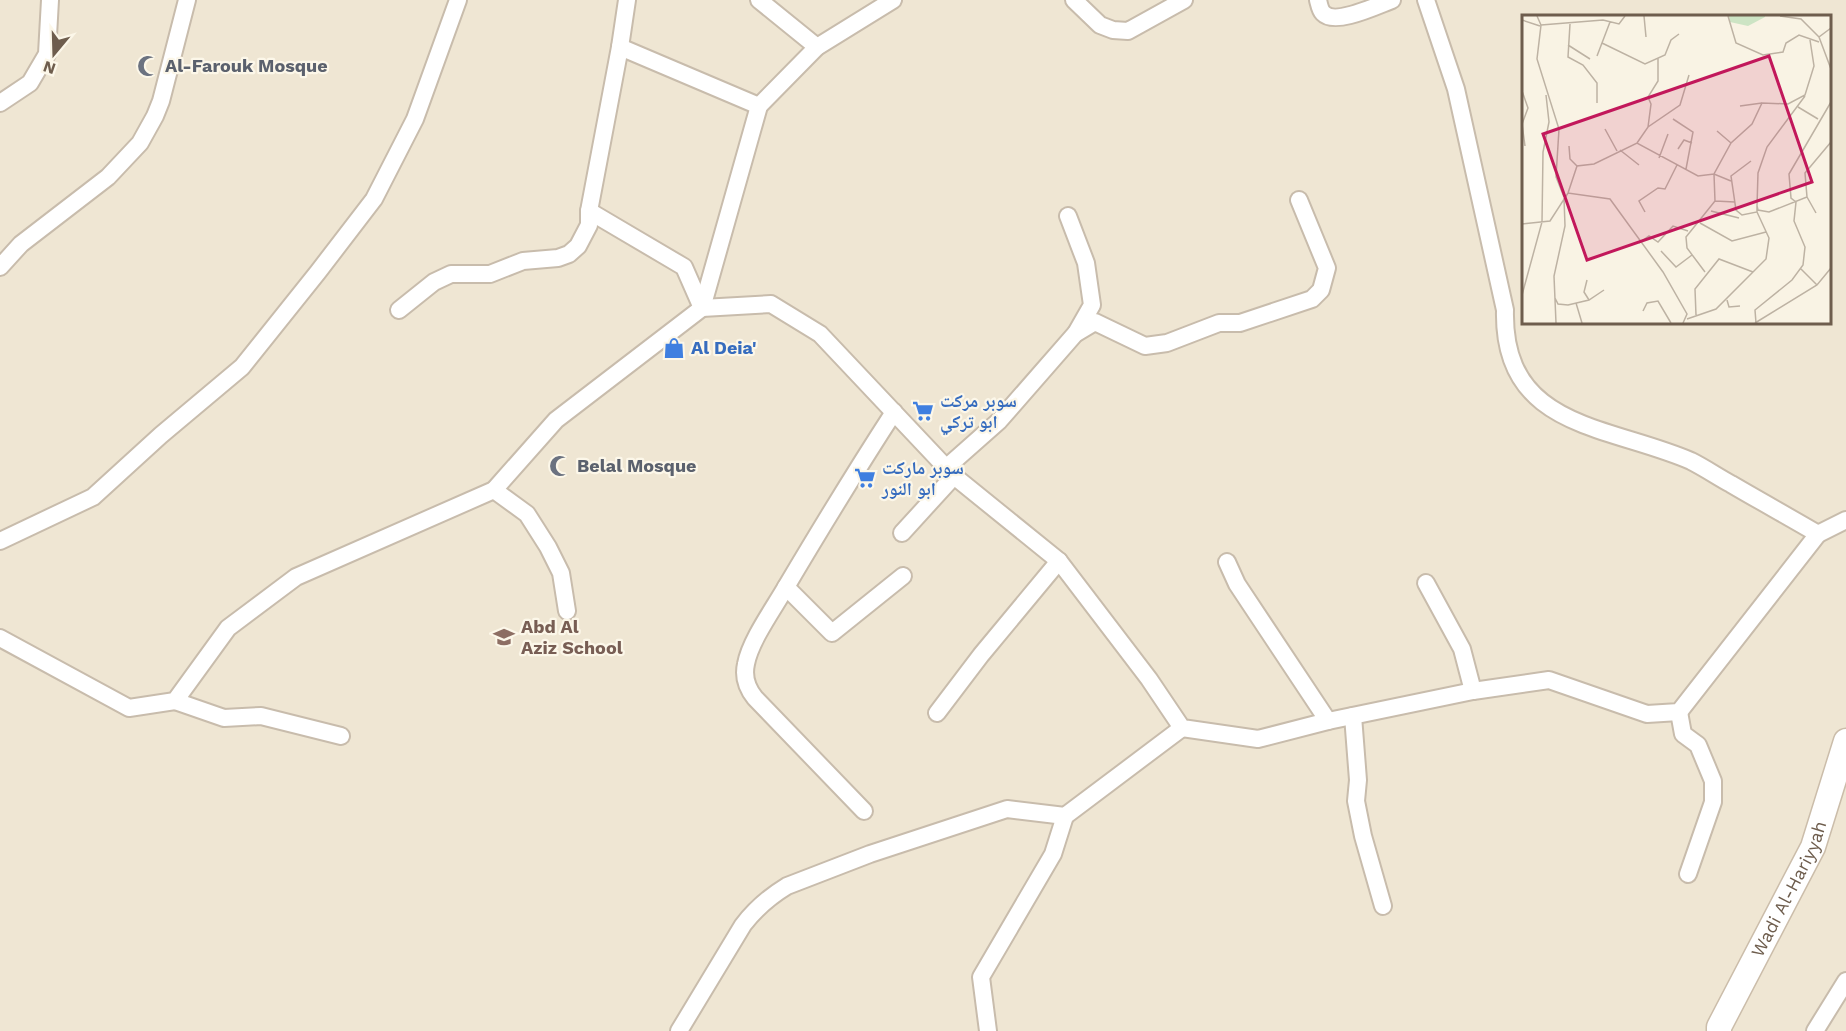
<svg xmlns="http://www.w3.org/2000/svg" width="1846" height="1031" font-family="'Work Sans','Noto Naskh Arabic',sans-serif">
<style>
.residential{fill:#efe6d3;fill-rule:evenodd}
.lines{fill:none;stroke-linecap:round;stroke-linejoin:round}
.minor-casing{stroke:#c8bcac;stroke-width:20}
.secondary-casing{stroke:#cbbdaa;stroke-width:27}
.minor{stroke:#fff;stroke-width:16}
.secondary{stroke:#fff;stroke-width:24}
.labels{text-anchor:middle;stroke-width:4.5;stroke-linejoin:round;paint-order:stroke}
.worship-label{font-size:18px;font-weight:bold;fill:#5b616d;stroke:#fcf7e9;text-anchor:start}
.shop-label{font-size:18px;font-weight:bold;fill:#366cbe;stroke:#fcf7e9;text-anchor:start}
.education-label{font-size:18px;font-weight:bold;fill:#785e54;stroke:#fcf7e9;text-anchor:start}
.street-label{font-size:18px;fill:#6e5d4d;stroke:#fcf7e9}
.inset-road{fill:none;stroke:#bdb2a3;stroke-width:1.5}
.view{fill:#c2185b;fill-opacity:0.15;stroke:#c2185b;stroke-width:3}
.inset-edge{fill:none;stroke:#6e5d4d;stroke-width:3}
</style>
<rect width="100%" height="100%" fill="#f9f3e4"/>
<path class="residential" d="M0 0H1846V1031H0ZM1524 16H1830V322H1524Z"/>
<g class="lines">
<defs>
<g id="minor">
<path d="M759 0 817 47"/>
<path d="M1074 0 1100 25 1113 30 1128 31 1184 0"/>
<path d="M1318 0C1319 4 1320 10 1323 13 1335 26 1378 5 1392 0"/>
<path d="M1426 0 1456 89 1505 310C1502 429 1608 425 1691 461 1705 468 1718 477 1731 484 1760 501 1789 517 1818 534L1846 520"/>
<path d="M620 47 759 106"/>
<path d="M0 103 30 83 47 54 50 0"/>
<path d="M589 211 684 267 702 308 771 304 820 334 954 476 1059 561 1149 679 1182 728 1258 739 1328 721 1473 691 1549 680 1647 714 1679 712 1818 534"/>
<path d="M1068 216 1086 263 1092 305 1076 333"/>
<path d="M0 267 21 244 108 177 140 143 155 116 161 101 187 0"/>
<path d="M399 310 434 282 451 274H490L523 261 558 258 569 254 578 246 589 225V211L620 47 627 0"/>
<path d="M947 467 999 421 1075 334 1095 322 1145 346 1167 343 1219 323H1240L1312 299 1321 290 1327 268 1299 200"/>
<path d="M494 490 527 514 548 547 561 573 567 611"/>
<path d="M902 533 954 476"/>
<path d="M0 541 93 497 161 435 242 367 318 272 374 199 415 119 458 0"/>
<path d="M1227 562 1237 584 1328 721"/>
<path d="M1426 583 1462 649 1473 691"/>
<path d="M786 587 832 633 903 576"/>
<path d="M0 638 129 708 175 701 228 628 296 577 494 490 556 420 702 308 759 106 817 47 893 0"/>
<path d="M175 701 224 718 261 716 341 736"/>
<path d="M1679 712 1683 734 1698 745 1713 781V802L1688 874"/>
<path d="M937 713 981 655 1059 561"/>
<path d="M1353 716 1358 780 1356 801 1363 836 1383 906"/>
<path d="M864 811 755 698C747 688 743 677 746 664 750 641 774 608 786 587 821 528 857 469 894 412"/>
<path d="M679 1031 743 925C756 908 769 897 787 886L870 854 1007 809 1065 816 1182 728"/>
<path d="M988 1031 981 977 1053 854 1065 816"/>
<path d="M1815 1031 1846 981"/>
</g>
<g id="secondary">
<path id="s1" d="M1719 1031V1027L1813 847 1846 741"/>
</g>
</defs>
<use href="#minor" class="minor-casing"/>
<use href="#secondary" class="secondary-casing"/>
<use href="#minor" class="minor"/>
<use href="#secondary" class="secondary"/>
</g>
<defs>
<symbol id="mosque-bare" viewBox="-9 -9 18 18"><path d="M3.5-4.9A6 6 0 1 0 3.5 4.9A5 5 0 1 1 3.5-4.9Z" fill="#6b7280" stroke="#fcf7e9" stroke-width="2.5" paint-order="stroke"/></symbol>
<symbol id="shop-bare" viewBox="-9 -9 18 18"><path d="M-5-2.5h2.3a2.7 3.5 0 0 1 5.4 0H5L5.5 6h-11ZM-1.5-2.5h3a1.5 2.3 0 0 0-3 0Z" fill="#3f7fe0" stroke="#fcf7e9" stroke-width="2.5" paint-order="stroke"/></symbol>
<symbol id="supermarket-bare" viewBox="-9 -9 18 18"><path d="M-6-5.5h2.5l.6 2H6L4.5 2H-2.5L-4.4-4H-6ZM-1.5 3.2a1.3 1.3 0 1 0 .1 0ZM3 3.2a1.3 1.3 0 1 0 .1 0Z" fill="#3f7fe0" stroke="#fcf7e9" stroke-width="2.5" paint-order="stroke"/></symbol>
<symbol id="school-bare" viewBox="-9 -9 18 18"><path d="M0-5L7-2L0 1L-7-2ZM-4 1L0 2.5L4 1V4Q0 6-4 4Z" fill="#8d6e63" stroke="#fcf7e9" stroke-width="2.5" paint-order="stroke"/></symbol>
</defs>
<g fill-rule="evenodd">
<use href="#mosque-bare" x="133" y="51" width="30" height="30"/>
<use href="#shop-bare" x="659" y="333" width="30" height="30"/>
<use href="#supermarket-bare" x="908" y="396" width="30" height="30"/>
<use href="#mosque-bare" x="545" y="451" width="30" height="30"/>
<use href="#supermarket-bare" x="850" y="463" width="30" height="30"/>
<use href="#school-bare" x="489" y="622" width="30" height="30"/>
</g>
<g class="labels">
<g class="worship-label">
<text x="165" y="72">Al-Farouk Mosque</text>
<text x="577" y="472">Belal Mosque</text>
</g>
<g class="shop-label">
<text x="691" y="354">Al Deia'</text>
<text x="940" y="407">سوبر مركت<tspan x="940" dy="21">ابو تركي</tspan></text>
<text x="882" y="474">سوبر ماركت<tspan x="882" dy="21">ابو النور</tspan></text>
</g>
<g class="education-label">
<text x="521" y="633">Abd Al<tspan x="521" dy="21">Aziz School</tspan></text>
</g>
<g class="street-label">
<text dy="6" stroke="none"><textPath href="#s1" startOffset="159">Wadi Al-Hariyyah</textPath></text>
</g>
</g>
<g transform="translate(1522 15)">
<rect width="309" height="309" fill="#f9f3e4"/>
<path d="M207 1H243V2L226 11 208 7Z" fill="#cde4c4"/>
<path class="inset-road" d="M15 1 19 10 15 44 37 114 34 162 42 182M122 1 124 22M206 1 214 28 241 40 261 37 264 28 277 20 297 27M258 1 279 4 297 22M0 5 18 11M48 9 46 42 61 50 75 68V88M19 10 81 5 97 9 103 1M309 13 297 22 309 54M80 28 123 49 143 40 149 25 157 19M46 30 68 44M75 41 88 7M0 76 6 93 0 109 3 131M218 91 240 88M276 92 296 104M151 104 171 117 164 154M126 112 129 89 126 82 136 66V43M83 114 95 136M195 116 209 128M115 128 126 112 158 90 167 60M47 131 48 144 55 151M156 134 162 125 170 128M98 135 117 150M137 143 146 119M229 146 209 161 214 195 220 200 235 197V191L236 195 247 197 285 182 283 158 309 127M46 178 55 151 72 149 115 128 176 161 192 159 209 166M285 182 294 198M193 186 213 187M235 191 236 158 245 132 283 81M189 196 217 203M123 197 117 186 136 173 143 174 155 150M178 208 210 226 244 217M0 209 28 206 46 178 88 184 141 257 165 299 161 308M117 228 127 221 136 227 151 211 166 216M139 236 154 252 170 240M279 254 295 270M183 257 165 233 164 222 193 186 192 159 209 128 230 109 240 88 266 89 283 80 292 51 288 25M65 265 62 277 67 285M0 280 20 207 21 137 27 107 24 80M33 283 36 289 46 290 67 285 82 275M205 285 207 292 218 291M54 288 60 308M121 296 125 288 136 286 149 308M174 300 173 274 197 244 231 257M165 304 194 294 244 244 247 223 235 197M34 308 32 261 43 211 42 183M233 308 295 270 309 253M234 308 233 295 270 265 281 250 283 232 272 206 274 187 269 183 267 159 309 87"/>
<path class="view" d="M247 41 290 167 65 245 21 119Z"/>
<rect width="309" height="309" class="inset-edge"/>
</g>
<g transform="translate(54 54) rotate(199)" stroke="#fcf7e9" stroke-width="4.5" paint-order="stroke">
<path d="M0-4.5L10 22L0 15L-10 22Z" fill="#6e5d4d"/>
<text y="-9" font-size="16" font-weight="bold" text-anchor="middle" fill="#6e5d4d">N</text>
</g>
</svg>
